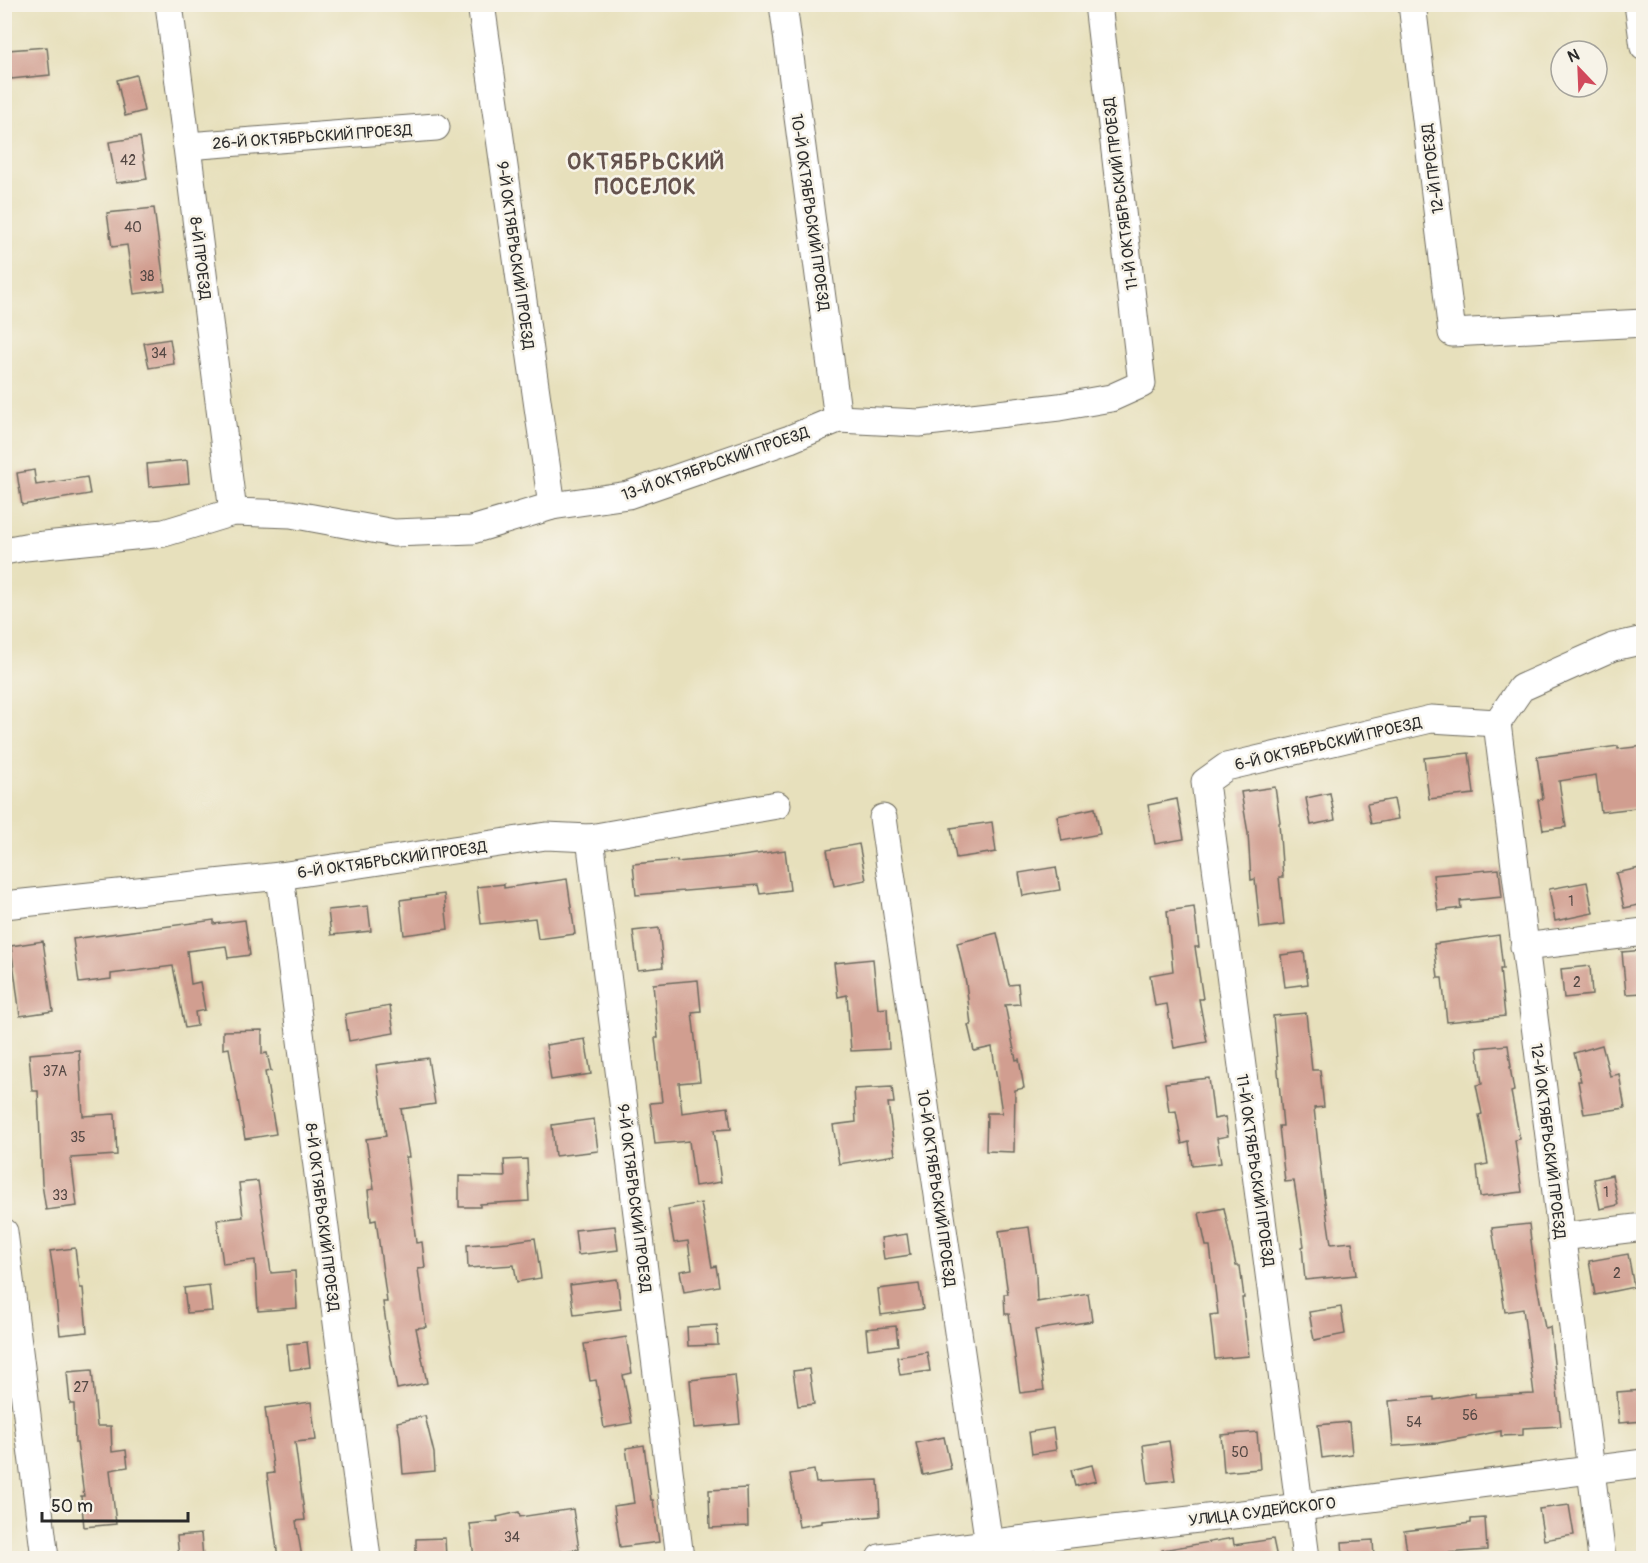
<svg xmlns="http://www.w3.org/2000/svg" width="1648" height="1563" font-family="Pangolin,sans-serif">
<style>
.building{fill:#d19e90}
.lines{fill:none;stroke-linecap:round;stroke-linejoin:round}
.minor-casing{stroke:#6d6a5e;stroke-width:29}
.minor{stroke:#fff;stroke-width:27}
.labels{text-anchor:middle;stroke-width:5;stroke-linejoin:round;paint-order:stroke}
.number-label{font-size:14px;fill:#544844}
.street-label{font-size:16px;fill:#2b2b2b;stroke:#f7f3e8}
.district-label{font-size:22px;font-weight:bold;letter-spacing:1.5px;fill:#65534e;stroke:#f7f3e8}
</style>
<rect width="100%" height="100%" fill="#f7f3e8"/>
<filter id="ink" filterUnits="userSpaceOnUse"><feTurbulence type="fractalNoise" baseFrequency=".0167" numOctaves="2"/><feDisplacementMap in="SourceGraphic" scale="12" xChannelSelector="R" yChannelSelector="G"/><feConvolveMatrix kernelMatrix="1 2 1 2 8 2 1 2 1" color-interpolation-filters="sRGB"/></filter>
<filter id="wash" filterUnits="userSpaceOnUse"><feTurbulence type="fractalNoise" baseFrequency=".008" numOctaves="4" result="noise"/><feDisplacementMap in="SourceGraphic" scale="24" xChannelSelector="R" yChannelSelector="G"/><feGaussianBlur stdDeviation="1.35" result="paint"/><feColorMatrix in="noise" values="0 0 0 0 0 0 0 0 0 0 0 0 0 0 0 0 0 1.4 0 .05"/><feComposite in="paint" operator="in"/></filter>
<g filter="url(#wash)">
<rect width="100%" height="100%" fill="#e7e0bc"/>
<g id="blocks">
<g class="building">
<path d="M47 47 50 75 11 79 8 50Z"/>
<path d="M136 75 144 111 125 116 117 80Z"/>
<path d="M140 137 147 179 116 183 109 142Z"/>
<path d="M154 208 165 290 134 294 127 245 112 247 107 213Z"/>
<path d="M170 339 174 364 149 368 144 343Z"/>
<path d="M187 460 189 483 149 487 147 464Z"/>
<path d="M34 470 36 485 87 477 90 494 22 505 17 473Z"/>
<path d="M1618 746V749L1644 746V807L1601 812 1596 775 1559 781 1566 827 1543 830 1538 800 1543 799 1537 757Z"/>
<path d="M1469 753 1474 794 1429 799 1424 758Z"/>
<path d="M1275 787 1280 822 1279 823 1283 877H1279L1284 925 1260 928 1255 879 1251 880 1248 833 1241 792Z"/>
<path d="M1330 793 1335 820 1311 825 1306 798Z"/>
<path d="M1177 799 1184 839 1155 844 1148 805Z"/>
<path d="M1394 799 1398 819 1371 824 1367 804Z"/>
<path d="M1095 808 1100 834 1062 841 1057 816Z"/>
<path d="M992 822 996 852 956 858 951 828Z"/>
<path d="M859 844 866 880 834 886 827 850Z"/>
<path d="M785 850 790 890 760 894 758 885 636 895 633 864 677 860V862L728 857V858Z"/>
<path d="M1056 867 1060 890 1023 896 1019 873Z"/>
<path d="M1640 868 1644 882V904L1624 908 1616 873Z"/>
<path d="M1499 869 1502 897 1460 901 1461 908 1438 911 1433 875Z"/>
<path d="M567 879 575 934 538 939 535 918 481 924 477 887 504 884V888Z"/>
<path d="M1587 882 1593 913 1555 921 1549 889Z"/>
<path d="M444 894 448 929 404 935 400 900Z"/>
<path d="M368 906 371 931 331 935 328 910Z"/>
<path d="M1194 907 1199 947H1195L1203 999H1199L1207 1042 1174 1048 1167 1004 1155 1006 1150 975 1173 971 1167 911Z"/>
<path d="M214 920V924L245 920 250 955 228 958 226 946 187 951 191 984 200 982 205 1010 195 1012 197 1026 185 1028 173 966 111 974V979L79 983 73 939Z"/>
<path d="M659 928 663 967 638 970 633 931Z"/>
<path d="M997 933 1009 985 1018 984 1020 1004 1005 1005 1016 1060 1019 1059 1024 1088 1015 1090 1014 1152 986 1151 987 1113H1002L992 1047 974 1051 968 1025H971L966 983 957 943Z"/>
<path d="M1499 935 1503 969H1500L1505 1016 1447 1022 1442 978H1438L1434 944Z"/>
<path d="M43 941 53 1011 20 1016 11 946Z"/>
<path d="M1644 950V993L1626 994 1622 952Z"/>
<path d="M1304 952 1308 984 1285 987 1281 955Z"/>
<path d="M873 959 878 1009 887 1008 889 1049 851 1051 847 995 838 997 834 963Z"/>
<path d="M1590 966 1592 995 1564 998 1561 969Z"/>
<path d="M698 980 701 1011 692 1012 700 1081 679 1083 682 1113 728 1107 731 1129 714 1130 721 1182 695 1186 689 1141 655 1144 650 1103 662 1102 655 1038H658L653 984Z"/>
<path d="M390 1006 394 1033 349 1041 345 1014Z"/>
<path d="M1306 1013 1312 1070H1320L1324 1107 1314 1108 1322 1182 1331 1244 1352 1242 1356 1275 1305 1280 1302 1247 1304 1246 1294 1181 1285 1182 1279 1126H1283L1273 1016Z"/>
<path d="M262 1030V1054L267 1053 271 1071 265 1072 276 1134 245 1139 229 1048 223 1049V1031Z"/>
<path d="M585 1039 591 1074 551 1080 546 1045Z"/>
<path d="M1508 1045 1511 1067H1510L1514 1091 1511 1092 1520 1139 1515 1140 1522 1192 1480 1197 1477 1166 1488 1164 1479 1115 1482 1114 1476 1085 1482 1084 1477 1048Z"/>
<path d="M1602 1045 1610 1076 1619 1074 1625 1108 1584 1114 1578 1081H1581L1574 1053Z"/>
<path d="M79 1050 83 1116 115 1114 117 1155 71 1158 77 1206 46 1210 42 1184 38 1091H32L29 1054Z"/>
<path d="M428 1058 435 1104 401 1109 409 1157H406L416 1243 422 1242 425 1268 418 1269 426 1327 416 1328 427 1383 397 1389 391 1358 383 1302H387L376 1220 371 1221 368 1190 374 1189 366 1139 386 1136 376 1065Z"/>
<path d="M1209 1078 1214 1119 1225 1117 1228 1136 1217 1138 1221 1163 1192 1166 1189 1142 1182 1144 1176 1111 1169 1112 1165 1083Z"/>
<path d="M892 1087 894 1103H888L895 1155 839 1164 833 1125 856 1122 854 1089Z"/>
<path d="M594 1119 598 1151 555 1156 552 1125Z"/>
<path d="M527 1159 529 1201 480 1204V1207H459V1176L505 1177 504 1160Z"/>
<path d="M1612 1175 1618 1205 1600 1209 1594 1179Z"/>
<path d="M258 1181 271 1273 295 1271 297 1308 258 1311 255 1260 223 1264 217 1220 243 1217 239 1183Z"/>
<path d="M701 1203 712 1267 716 1266 719 1286 684 1292 680 1271 692 1269 688 1241 674 1243 668 1209Z"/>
<path d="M1224 1208 1236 1266H1240L1244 1298H1242L1249 1356 1215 1359 1210 1315 1218 1314 1210 1246H1206L1199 1213Z"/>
<path d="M1529 1224 1535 1273 1545 1328 1550 1327 1561 1426 1523 1428V1435L1501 1436V1431L1438 1443 1393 1446 1389 1401 1434 1397V1400L1475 1393V1397L1534 1394 1523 1309 1505 1312 1492 1228Z"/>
<path d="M615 1226 618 1250 578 1255 575 1230Z"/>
<path d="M1029 1227 1036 1276 1037 1302 1088 1293 1092 1321 1035 1330 1044 1390 1020 1393 1009 1314H1005L1004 1294H1008L999 1231Z"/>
<path d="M907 1234 910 1255 884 1259 881 1238Z"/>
<path d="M535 1238 541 1278 517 1282 514 1265 468 1268 467 1245 508 1242Z"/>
<path d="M75 1248 80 1288H83L87 1332 60 1335 53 1269 50 1251Z"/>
<path d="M1628 1254 1634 1287 1595 1295 1589 1261Z"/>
<path d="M617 1279 621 1309 574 1315 570 1285Z"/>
<path d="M919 1284 923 1309 881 1315 878 1289Z"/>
<path d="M209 1285 212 1311 187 1313 184 1288Z"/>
<path d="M1341 1307 1345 1334 1314 1340 1309 1312Z"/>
<path d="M717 1325 718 1345 688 1346 687 1327Z"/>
<path d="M896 1326 898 1345 868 1349 866 1329Z"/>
<path d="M626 1337 632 1373 623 1375 632 1423 604 1428 596 1380 590 1381 584 1344Z"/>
<path d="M307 1342 310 1367 290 1370 287 1344Z"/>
<path d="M927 1352 930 1371 900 1375 897 1357Z"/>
<path d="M809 1369 814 1404 798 1406 793 1371Z"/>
<path d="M92 1370 97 1426H111L112 1452 126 1450 128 1467 110 1470 116 1524 84 1527 81 1496H84L77 1443H75L74 1404H70L67 1372Z"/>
<path d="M735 1375 740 1424 694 1428 690 1380Z"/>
<path d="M1644 1390V1421L1619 1423 1617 1392Z"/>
<path d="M311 1402 316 1440 295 1442 305 1520 296 1521 302 1558H278L267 1474 274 1473 265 1408Z"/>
<path d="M425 1416 434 1453 435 1471 403 1474 400 1435 397 1422Z"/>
<path d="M1349 1422 1352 1454 1322 1458 1318 1425Z"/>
<path d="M1053 1428 1056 1450 1032 1454 1029 1432Z"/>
<path d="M1257 1432 1260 1469 1224 1472 1221 1435Z"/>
<path d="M944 1437 951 1469 923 1475 916 1443Z"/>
<path d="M1169 1441 1175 1480 1148 1483 1143 1445Z"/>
<path d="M644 1445 651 1500H653L659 1542 620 1547 614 1506 634 1503 626 1448Z"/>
<path d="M1092 1465 1096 1481 1075 1486 1071 1470Z"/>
<path d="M814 1470 816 1483 878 1480 880 1516 822 1521V1523L799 1527 790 1474Z"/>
<path d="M747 1488 748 1526 710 1528 709 1490Z"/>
<path d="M1569 1505 1574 1535 1544 1540 1539 1509Z"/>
<path d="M573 1509 579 1549 527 1556 528 1558H505L504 1556 474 1558 470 1524 498 1521 497 1517 519 1512 520 1517Z"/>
<path d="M1485 1518 1487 1550 1447 1553V1557L1439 1558H1408L1404 1531 1471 1523V1519Z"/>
<path d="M201 1534 203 1558H179L177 1536Z"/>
<path d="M445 1538 446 1558H416V1539Z"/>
<path d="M1233 1538 1234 1545 1273 1539 1277 1558H1163L1162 1550Z"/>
<path d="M1373 1540 1374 1558H1343L1342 1542Z"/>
</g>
</g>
</g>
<g filter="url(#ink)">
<use href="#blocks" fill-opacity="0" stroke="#6d6a5e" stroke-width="1.5"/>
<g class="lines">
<defs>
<g id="minor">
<path d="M169 4 233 512"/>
<path d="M481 4 552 506"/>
<path d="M783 4 838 419"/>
<path d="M1412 4 1452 333 1644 323"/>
<path d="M1638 4 1644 47"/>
<path d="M187 146 436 127"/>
<path d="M4 551 25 547 164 533 233 512 291 514 394 533 472 530 552 506 628 495 790 439 838 419 919 423 1059 407 1111 398 1142 384 1098 4"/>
<path d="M1497 723 1602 1558"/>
<path d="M883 818 991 1558"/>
<path d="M590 838 680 1558"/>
<path d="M280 876 367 1558"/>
<path d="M4 905 280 876 546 836 590 838 777 805"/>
<path d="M1524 947 1644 932"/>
<path d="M4 1232 45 1558"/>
<path d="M1561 1237 1644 1227"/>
<path d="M880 1558 1018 1540 1301 1507 1644 1463"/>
<path d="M1306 1558 1205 782 1226 767 1431 719 1497 723 1521 688 1613 647 1644 640"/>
</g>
</defs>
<use href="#minor" class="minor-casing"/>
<use href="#minor" class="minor"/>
</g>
</g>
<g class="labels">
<g class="number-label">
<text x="128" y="165">42</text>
<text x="133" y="232">40</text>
<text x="147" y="281">38</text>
<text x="159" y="358">34</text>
<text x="1571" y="906">1</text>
<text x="1577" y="987">2</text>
<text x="55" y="1076">37А</text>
<text x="78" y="1142">35</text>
<text x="1606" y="1197">1</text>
<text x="60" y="1200">33</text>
<text x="1617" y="1278">2</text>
<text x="81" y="1392">27</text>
<text x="1470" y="1420">56</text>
<text x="1414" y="1427">54</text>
<text x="1240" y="1457">50</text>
<text x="512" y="1542">34</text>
</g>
<g class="street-label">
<text transform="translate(312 136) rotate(-4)" y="6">26-Й ОКТЯБРЬСКИЙ ПРОЕЗД</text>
<text transform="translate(1432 169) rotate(-97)" y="6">12-Й ПРОЕЗД</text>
<text transform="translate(1120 194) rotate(-97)" y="6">11-Й ОКТЯБРЬСКИЙ ПРОЕЗД</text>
<text transform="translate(811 212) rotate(82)" y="6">10-Й ОКТЯБРЬСКИЙ ПРОЕЗД</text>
<text transform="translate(516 255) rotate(82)" y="6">9-Й ОКТЯБРЬСКИЙ ПРОЕЗД</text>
<text transform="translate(201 258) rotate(83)" y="6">8-Й ПРОЕЗД</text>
<text transform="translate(715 463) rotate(-19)" y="6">13-Й ОКТЯБРЬСКИЙ ПРОЕЗД</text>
<text transform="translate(1328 743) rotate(-13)" y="6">6-Й ОКТЯБРЬСКИЙ ПРОЕЗД</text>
<text transform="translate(392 859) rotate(-8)" y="6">6-Й ОКТЯБРЬСКИЙ ПРОЕЗД</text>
<text transform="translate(1549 1141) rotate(83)" y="6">12-Й ОКТЯБРЬСКИЙ ПРОЕЗД</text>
<text transform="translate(1256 1170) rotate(82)" y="6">11-Й ОКТЯБРЬСКИЙ ПРОЕЗД</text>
<text transform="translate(937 1188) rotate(82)" y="6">10-Й ОКТЯБРЬСКИЙ ПРОЕЗД</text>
<text transform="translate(635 1198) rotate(83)" y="6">9-Й ОКТЯБРЬСКИЙ ПРОЕЗД</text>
<text transform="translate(323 1217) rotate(83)" y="6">8-Й ОКТЯБРЬСКИЙ ПРОЕЗД</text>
<text transform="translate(1262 1511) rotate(-7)" y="6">УЛИЦА СУДЕЙСКОГО</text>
</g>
<g class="district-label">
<text x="646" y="169">ОКТЯБРЬСКИЙ<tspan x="646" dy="25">ПОСЕЛОК</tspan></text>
</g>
</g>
<rect width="1648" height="1563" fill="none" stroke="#f7f3e8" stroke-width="24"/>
<g transform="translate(1579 69) rotate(337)"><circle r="28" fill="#f7f3e8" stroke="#a5a39c" stroke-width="1.5"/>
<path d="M0-4.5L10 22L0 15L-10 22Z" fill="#d1495b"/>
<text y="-9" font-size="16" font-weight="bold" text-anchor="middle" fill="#2b2b2b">N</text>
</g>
<path d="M42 1512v9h146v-9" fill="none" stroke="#2b2b2b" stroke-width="3"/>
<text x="51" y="1512" font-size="18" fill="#2b2b2b" stroke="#f7f3e8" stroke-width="4.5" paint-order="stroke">50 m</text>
</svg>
